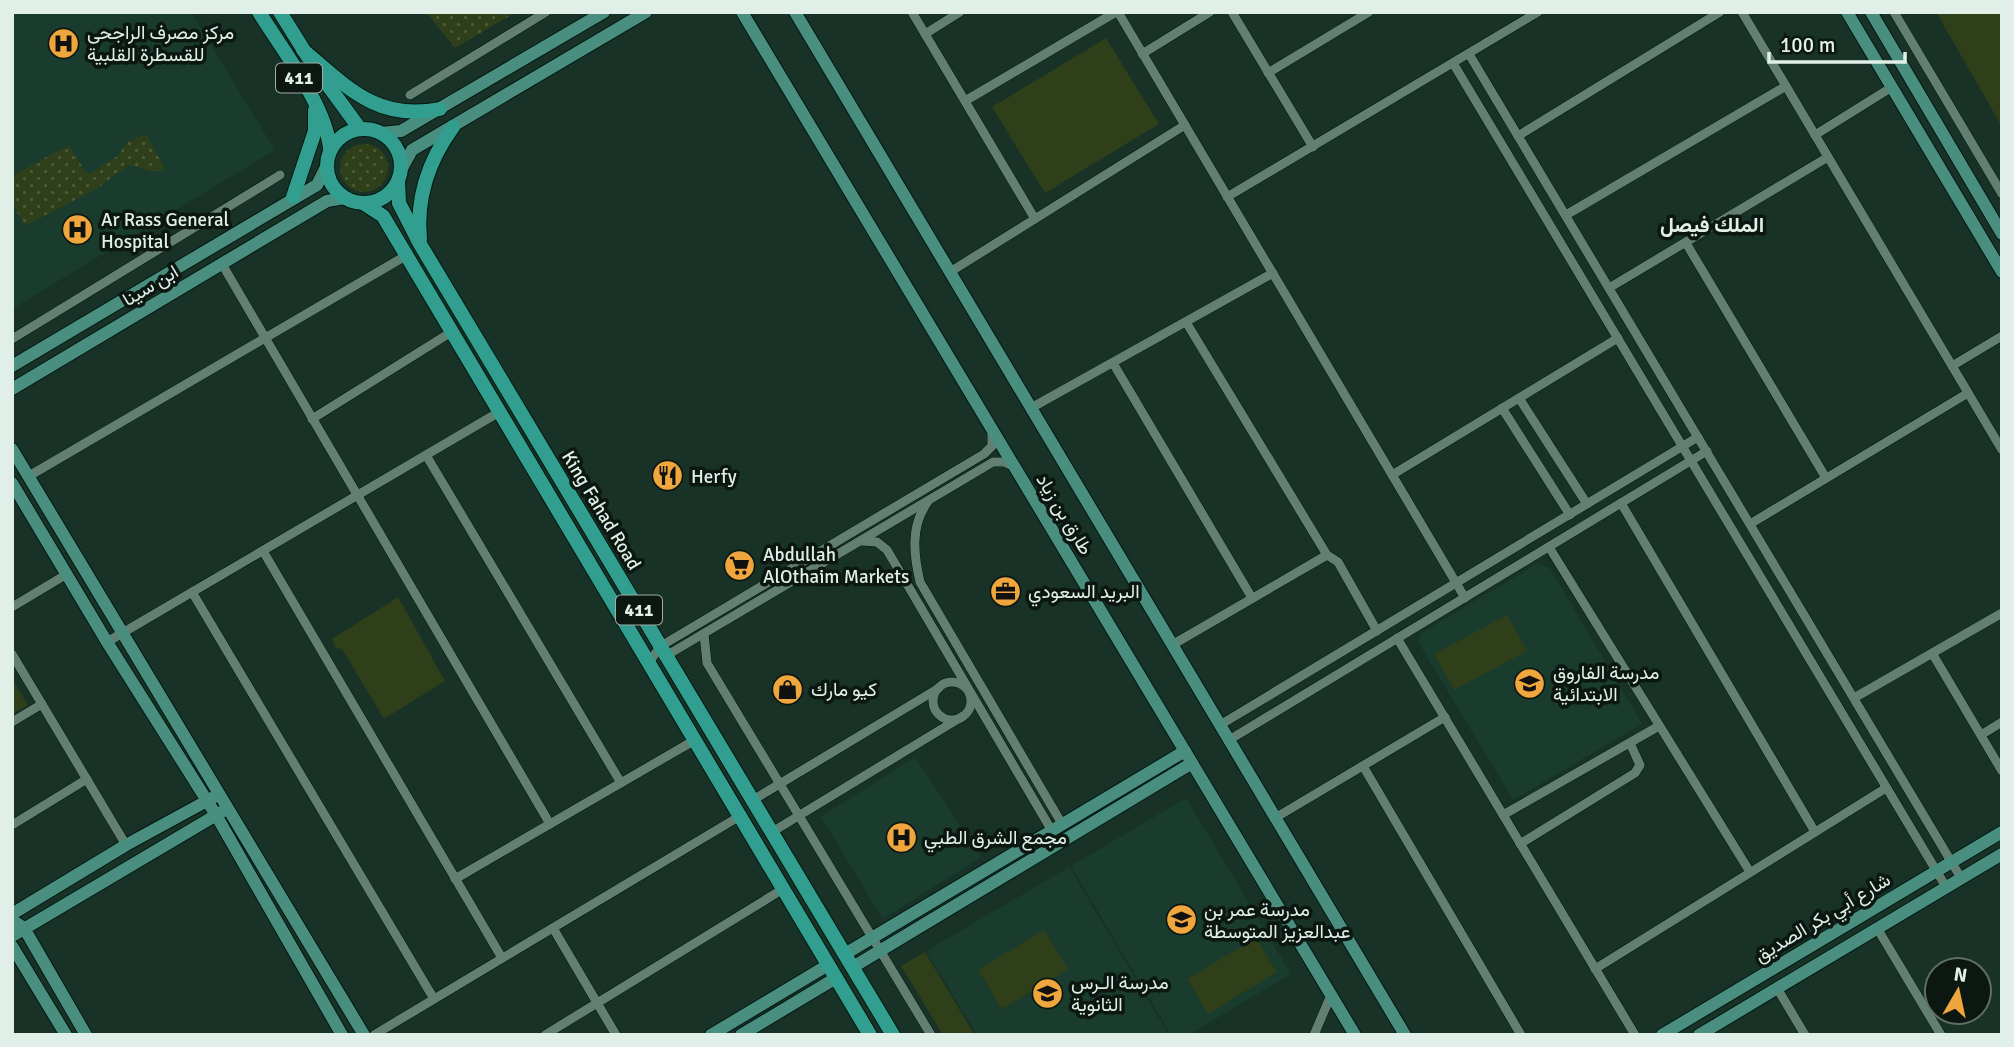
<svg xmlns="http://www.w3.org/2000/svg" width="2014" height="1047" font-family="Signika,Vazirmatn,sans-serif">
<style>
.built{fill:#193c2e}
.grass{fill:url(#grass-dots)}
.park{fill:#2f3f1a}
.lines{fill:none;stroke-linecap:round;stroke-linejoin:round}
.street-casing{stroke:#011910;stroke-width:10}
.secondary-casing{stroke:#011910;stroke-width:14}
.primary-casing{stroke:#011910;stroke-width:16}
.street{stroke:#637f72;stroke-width:9}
.secondary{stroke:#4a8e80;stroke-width:12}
.primary{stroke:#319e8f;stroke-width:14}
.labels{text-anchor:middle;stroke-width:7;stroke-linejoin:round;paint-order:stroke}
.shield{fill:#0c1712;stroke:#a0aea7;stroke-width:2}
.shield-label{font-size:18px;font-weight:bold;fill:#e0efe7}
.poi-label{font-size:19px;fill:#e0efe7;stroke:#0c1712;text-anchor:start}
.street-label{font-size:19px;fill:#e0efe7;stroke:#0c1712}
.neighbourhood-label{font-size:21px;font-weight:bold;fill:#e0efe7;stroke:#0c1712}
</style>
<defs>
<pattern id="grass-dots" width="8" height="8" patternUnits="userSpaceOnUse" patternTransform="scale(1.75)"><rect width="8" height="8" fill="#2f3f1a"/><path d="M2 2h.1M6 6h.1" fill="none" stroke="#4d5b3b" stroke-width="1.8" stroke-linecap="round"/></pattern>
</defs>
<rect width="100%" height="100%" fill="#183227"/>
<g class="built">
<path d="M12 12H191L275 150 12 309Z"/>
<path d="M1538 563 1550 568 1642 724 1513 800 1418 642 1420 634Z"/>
<path d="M915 757 981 857 883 919 821 817Z"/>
<path d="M1186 798 1291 974 1188 1035H1171L1071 866Z"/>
<path d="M1069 867 1169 1035H977L926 951Z"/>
</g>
<g class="grass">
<path d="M426 12H516L455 48Z"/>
<path d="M146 134 165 169 151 172 131 165 124 168 96 189 25 226 12 203V176L69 145 86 173H91L118 156 127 142Z"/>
<circle cx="364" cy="168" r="24"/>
</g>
<g class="park">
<path d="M1936 12H2002V127Z"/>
<path d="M1106 38 1159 124 1045 193 992 107Z"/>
<path d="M398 597 445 681 384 719 342 649 336 648 332 639Z"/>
<path d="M1507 615 1527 651 1454 690 1434 654Z"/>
<path d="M12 679 28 705 12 714Z"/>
<path d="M1044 930 1068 969 1002 1009 978 970Z"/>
<path d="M1256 938 1277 972 1208 1014 1187 979Z"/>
<path d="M925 952 974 1034 943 1035 901 966Z"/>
</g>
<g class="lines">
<defs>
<g id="street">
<path d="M912 12 1035 219"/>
<path d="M1118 12 1465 598"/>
<path d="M1232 12 1313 147"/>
<path d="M1742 12 2002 450"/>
<path d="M1894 12 2002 194"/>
<path d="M925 34 960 12"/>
<path d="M1142 54 1210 12"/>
<path d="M1469 54 1961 878"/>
<path d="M1453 63 1946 887"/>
<path d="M1268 73 1369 12"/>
<path d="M410 95 546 12"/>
<path d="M965 101 1116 12"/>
<path d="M1815 135 1892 87"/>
<path d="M1518 136 1720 12"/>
<path d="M1227 197 1538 12"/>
<path d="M1566 215 1786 86"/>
<path d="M1686 243 1826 478"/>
<path d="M222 264 550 824"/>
<path d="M950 272 1185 125"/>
<path d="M1609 288 1828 157"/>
<path d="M12 339 280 175"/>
<path d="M1113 363 1252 598"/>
<path d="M1952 366 2002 336"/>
<path d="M1519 398 1587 504"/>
<path d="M1031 408 1273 273"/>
<path d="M1502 408 1570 515"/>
<path d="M312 419 453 331"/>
<path d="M426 455 621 783"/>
<path d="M1392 475 1618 338"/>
<path d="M29 476 407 255"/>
<path d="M927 503C910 527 914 556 920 582L1062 824"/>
<path d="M1621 503 1815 832"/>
<path d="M1750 524 1968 393"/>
<path d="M862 541 877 542 887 550 1052 831"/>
<path d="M1549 547 1750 872"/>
<path d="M263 551 502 958"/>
<path d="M1327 555 1338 562 1377 631"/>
<path d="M192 592 434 999"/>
<path d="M12 607 67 574"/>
<path d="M704 634 707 663 931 1035"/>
<path d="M1397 638 1635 1035"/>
<path d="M107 642 501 411"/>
<path d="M1172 645 1327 555 1186 322"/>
<path d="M1932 653 2002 771"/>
<path d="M12 654 126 845"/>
<path d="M664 657 993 462H1004L1015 467"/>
<path d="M649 662 661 646 984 454 992 446V432"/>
<circle cx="952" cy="701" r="19"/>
<path d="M1854 698 2002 613"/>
<path d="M12 722 42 704"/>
<path d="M1220 725 1698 437"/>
<path d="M1981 735 2002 722"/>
<path d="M1229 740 1707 451"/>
<path d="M1363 766 1521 1035"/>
<path d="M753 800 939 688"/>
<path d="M1503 815 1659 726"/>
<path d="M1275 818 1445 717"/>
<path d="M12 825 87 779"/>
<path d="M772 832 963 716"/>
<path d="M1520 844 1635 773 1640 765 1630 743"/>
<path d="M455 879 695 740"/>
<path d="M553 928 616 1035"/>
<path d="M1877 928 1941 1035"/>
<path d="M1595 969 1886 788"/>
<path d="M1777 988 1805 1035"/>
<path d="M374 1035 740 816"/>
<path d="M545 1035 783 889"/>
<path d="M1314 1035 1331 995"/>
</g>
<g id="secondary">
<path d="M742 12 1355 1035"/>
<path d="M795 12 1405 1035"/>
<path d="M1847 12 2002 272"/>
<path d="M1871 12 2002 234"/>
<path d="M381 133 401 131 604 12"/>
<path d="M401 170 412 150 646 12"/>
<path d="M12 366 317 185 326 167"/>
<path d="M12 389 327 201 345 198"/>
<path d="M12 449 364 1035"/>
<path d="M12 483 107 642 216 815 342 1035"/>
<path d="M12 914 126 845 214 797"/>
<path d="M12 920 24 928 86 1035"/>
<path d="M12 936 223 811"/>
<path d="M12 946 66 1035"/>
<path d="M845 954 1185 751"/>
<path d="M853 967 1192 763"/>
<path d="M711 1035 828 965"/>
<path d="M741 1035 836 978"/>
<path d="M1662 1035 2002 832"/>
<path d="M1699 1035 2002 854"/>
</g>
<g id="primary">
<path d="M259 12C283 51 325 104 330 148"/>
<path d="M280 12 308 57"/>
<path d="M303 50C346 86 377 122 440 109"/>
<path d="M319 73 360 129"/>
<circle cx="364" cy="166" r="37"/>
<path d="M398 181 399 203 420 244 893 1035"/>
<path d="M293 197 315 131V110"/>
<path d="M363 203 383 216 870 1035"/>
<path d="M420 239C416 198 429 160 453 127"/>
</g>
</defs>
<use href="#street" class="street-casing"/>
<use href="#secondary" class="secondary-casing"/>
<use href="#primary" class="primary-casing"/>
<use href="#street" class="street"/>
<use href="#secondary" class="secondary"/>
<use href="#primary" class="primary"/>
</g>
<defs>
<symbol id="hospital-disc" viewBox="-11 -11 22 22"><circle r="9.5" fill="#efa73d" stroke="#0c1712"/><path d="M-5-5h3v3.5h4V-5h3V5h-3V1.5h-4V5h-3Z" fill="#111"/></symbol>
<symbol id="restaurant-disc" viewBox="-11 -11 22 22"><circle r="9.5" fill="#efa73d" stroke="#0c1712"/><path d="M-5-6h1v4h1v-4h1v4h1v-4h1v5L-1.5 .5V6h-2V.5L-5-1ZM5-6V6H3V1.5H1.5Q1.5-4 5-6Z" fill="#111"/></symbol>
<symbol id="supermarket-disc" viewBox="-11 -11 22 22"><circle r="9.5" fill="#efa73d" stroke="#0c1712"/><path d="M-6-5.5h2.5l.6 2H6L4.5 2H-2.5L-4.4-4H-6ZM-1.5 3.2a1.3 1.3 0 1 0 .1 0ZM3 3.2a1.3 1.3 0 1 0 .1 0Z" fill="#111"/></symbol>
<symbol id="office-disc" viewBox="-11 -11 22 22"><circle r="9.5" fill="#efa73d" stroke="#0c1712"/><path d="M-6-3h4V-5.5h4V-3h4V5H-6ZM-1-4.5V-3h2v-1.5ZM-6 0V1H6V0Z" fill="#111"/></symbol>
<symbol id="school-disc" viewBox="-11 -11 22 22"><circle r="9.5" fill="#efa73d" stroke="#0c1712"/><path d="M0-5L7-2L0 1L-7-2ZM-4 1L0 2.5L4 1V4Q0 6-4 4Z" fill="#111"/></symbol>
<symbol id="shop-disc" viewBox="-11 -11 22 22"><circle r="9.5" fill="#efa73d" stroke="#0c1712"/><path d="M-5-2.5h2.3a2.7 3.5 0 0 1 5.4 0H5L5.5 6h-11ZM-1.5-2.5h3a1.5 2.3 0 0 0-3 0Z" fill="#111"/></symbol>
</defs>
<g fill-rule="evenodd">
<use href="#hospital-disc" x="46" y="26" width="35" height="35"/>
<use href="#hospital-disc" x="60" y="212" width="35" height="35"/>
<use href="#restaurant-disc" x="650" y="458" width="35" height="35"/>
<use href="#supermarket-disc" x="722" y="548" width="35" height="35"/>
<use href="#office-disc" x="988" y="574" width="35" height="35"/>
<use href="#school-disc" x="1512" y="666" width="35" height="35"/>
<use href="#shop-disc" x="770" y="672" width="35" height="35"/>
<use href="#hospital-disc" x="884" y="820" width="35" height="35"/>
<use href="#school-disc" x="1164" y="902" width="35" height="35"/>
<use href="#school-disc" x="1030" y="976" width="35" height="35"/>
</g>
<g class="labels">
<g class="shield">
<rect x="276" y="63.5" width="46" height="29" rx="5"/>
<rect x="616" y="595.5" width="46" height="29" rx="5"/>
</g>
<g class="shield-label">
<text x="299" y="84">411</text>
<text x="639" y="616">411</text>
</g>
<g class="poi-label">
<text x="87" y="39">مركز مصرف الراجحي<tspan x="87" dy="22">للقسطرة القلبية</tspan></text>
<text x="101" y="226">Ar Rass General<tspan x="101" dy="22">Hospital</tspan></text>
<text x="691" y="483">Herfy</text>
<text x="763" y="561">Abdullah<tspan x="763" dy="22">AlOthaim Markets</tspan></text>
<text x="1028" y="598">البريد السعودي</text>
<text x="1553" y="679">مدرسة الفاروق<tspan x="1553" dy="22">الابتدائية</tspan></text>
<text x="811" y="696">كيو مارك</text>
<text x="924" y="844">مجمع الشرق الطبي</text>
<text x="1204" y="916">مدرسة عمر بن<tspan x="1204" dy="22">عبدالعزيز المتوسطة</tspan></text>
<text x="1071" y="989">مدرسة الـرس<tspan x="1071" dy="22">الثانوية</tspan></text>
</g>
<g class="street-label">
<text transform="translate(150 285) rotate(-31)" y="7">ابن سينا</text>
<text transform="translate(602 510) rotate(59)" y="7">King Fahad Road</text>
<text transform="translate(1065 514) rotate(59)" y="7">طارق بن زياد</text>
<text transform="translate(1822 917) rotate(-31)" y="7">شارع أبي بكر الصديق</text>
</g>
<g class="neighbourhood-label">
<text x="1712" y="232">الملك فيصل</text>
</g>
</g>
<rect width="2014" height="1047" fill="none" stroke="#e0efe7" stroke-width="28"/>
<g transform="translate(1958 991) rotate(9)"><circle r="33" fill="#0c1712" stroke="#616d67" stroke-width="2"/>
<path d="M0-5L12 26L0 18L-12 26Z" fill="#efa73d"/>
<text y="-10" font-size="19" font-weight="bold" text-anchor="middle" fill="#e0efe7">N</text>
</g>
<path d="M1769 52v10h136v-10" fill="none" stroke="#e0efe7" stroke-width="3.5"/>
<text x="1780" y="52" font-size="21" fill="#e0efe7" stroke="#0c1712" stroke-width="5" paint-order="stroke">100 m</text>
</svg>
